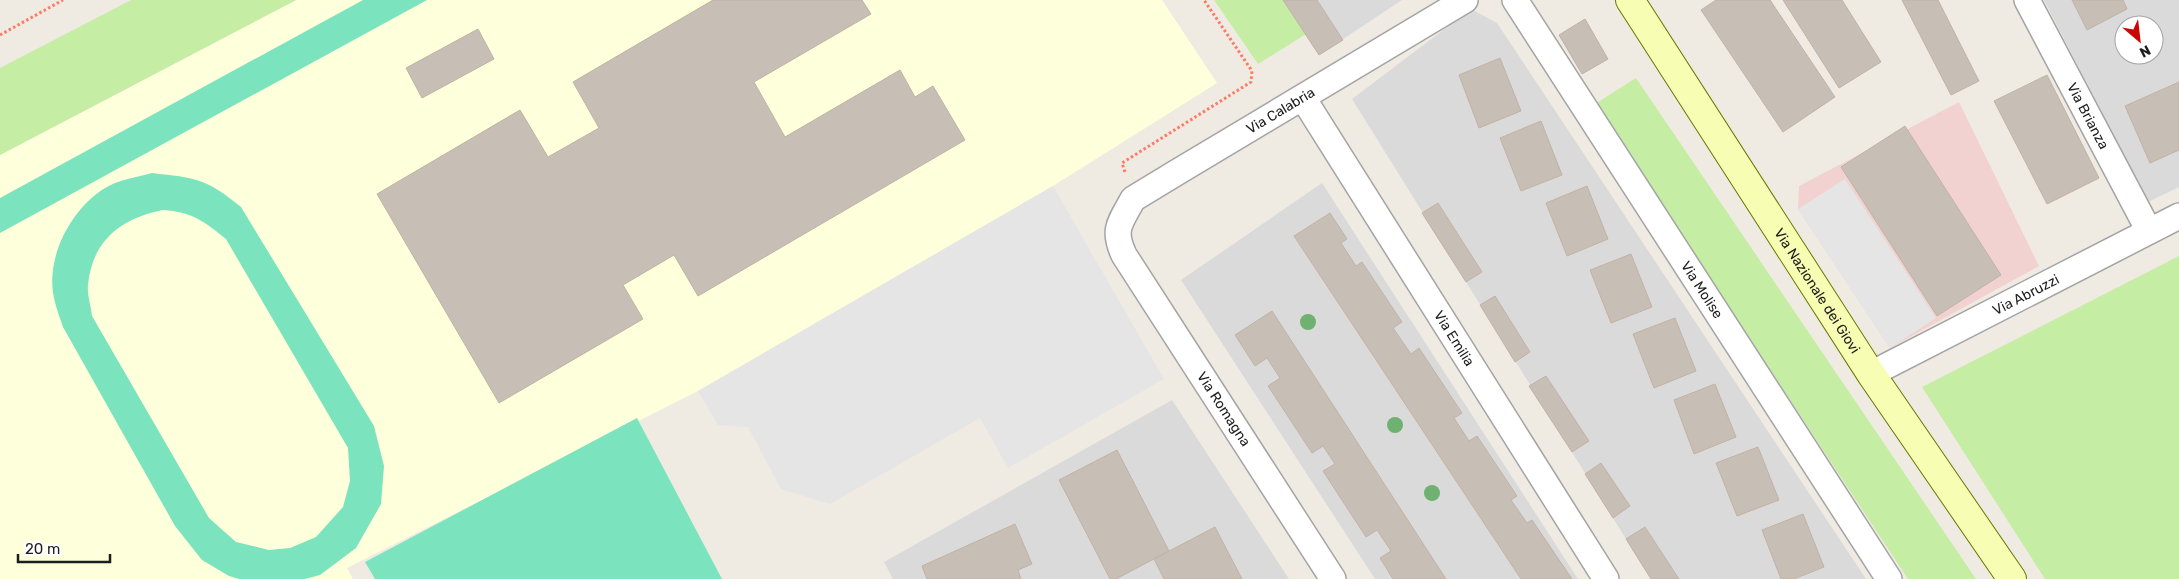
<svg xmlns="http://www.w3.org/2000/svg" width="2179" height="579" font-family="Rubik,sans-serif">
<style>
.residential{fill:#dbdada;fill-rule:evenodd}
.commercial{fill:#f1d2d0}
.education{fill:#feffdb}
.grass{fill:#c6eda4}
.pitch{fill:#7be4bf;fill-rule:evenodd}
.parking{fill:#e5e5e5}
.building{fill:#c7beb5;stroke:#c2b2a4}
.lines{fill:none;stroke-linecap:round;stroke-linejoin:round}
.street-casing{stroke:#a4a4a4;stroke-width:28}
.secondary-casing{stroke:#677800;stroke-width:30}
.path{stroke:#ff7963;stroke-width:3;stroke-dasharray:2.5 2.5;stroke-linecap:butt}
.street{stroke:#fff;stroke-width:25}
.secondary{stroke:#f7fdb2;stroke-width:28}
.tree{fill:#6eb170}
.labels{text-anchor:middle;stroke-width:4.5;stroke-linejoin:round;paint-order:stroke}
.street-label{font-size:14px;fill:#1d1d1d;stroke:#fff}
</style>
<rect width="100%" height="100%" fill="#efebe2"/>
<g class="residential">
<path d="M1283 0H1402L1319 55Z"/>
<path d="M2044 0H2179V187L2148 202ZM2124 25H2154V55H2124Z"/>
<path d="M1471 9 1497 23 1866 579H1651L1352 99Z"/>
<path d="M1322 183 1578 579H1375L1181 280Z"/>
<path d="M1172 400 1289 579H893L884 562Z"/>
</g>
<path class="commercial" d="M1959 102 2039 266 1890 348 1798 209 1799 186Z"/>
<path class="education" d="M296 0H1162L1217 83 1053 186 698 391 347 568 353 579H0V155Z"/>
<g class="grass">
<path d="M131 0H296L0 155V68Z"/>
<path d="M1214 0H1283L1306 34 1258 64Z"/>
<path d="M1636 78 1976 579H1908L1595 104Z"/>
<path d="M2179 256V579H2045L1922 387Z"/>
</g>
<g class="pitch">
<path d="M363 0H427L0 233V198Z"/>
<path d="M152 173C195 178 206 178 241 207L374 426 384 466 381 504 356 548 320 575 305 579H239L229 576 202 560 175 526 63 327C60 318 56 308 54 298 45 258 71 209 105 188 118 180 137 177 152 173ZM163 210C192 212 204 221 226 239L348 448 350 481 343 507 316 537 290 548 269 550 236 542 209 518 92 316C91 306 87 295 88 285 92 241 121 218 163 210Z"/>
<path d="M637 418 722 579H375L365 562Z"/>
</g>
<g class="parking">
<path d="M1845 179 1936 318 1890 348 1798 209Z"/>
<path d="M1053 186 1164 379 1008 468 980 418 830 504 781 489 748 427 718 425 698 391Z"/>
</g>
<g class="building">
<path d="M713 0H862L871 14 754 82 785 137 900 70 915 97 933 86 965 140 698 296 674 255 623 285 643 319 499 403 377 194 520 110 548 157 599 128 573 82Z"/>
<path d="M1283 0H1317L1343 40 1319 55Z"/>
<path d="M1716 0H1770L1835 97 1783 132 1701 10Z"/>
<path d="M1783 0H1842L1881 62 1839 88Z"/>
<path d="M1902 0H1938L1979 81 1951 95Z"/>
<path d="M2072 0H2123L2127 9 2087 30Z"/>
<path d="M1585 19 1608 59 1582 74 1559 35Z"/>
<path d="M478 29 494 59 422 98 406 68Z"/>
<path d="M1500 58 1521 111 1479 128 1459 75Z"/>
<path d="M2047 75 2099 178 2047 204 1994 101Z"/>
<path d="M2179 82V150L2150 163 2125 106Z"/>
<path d="M1541 121 1562 175 1521 191 1500 138Z"/>
<path d="M1905 126 2001 275 1937 316 1841 167Z"/>
<path d="M1587 186 1608 239 1567 256 1546 203Z"/>
<path d="M1438 203 1482 272 1466 282 1422 213Z"/>
<path d="M1330 213 1347 239 1341 243 1356 266 1362 262 1402 322 1393 328 1411 354 1419 348 1462 413 1454 418 1469 441 1477 436 1517 496 1511 500 1527 523 1532 520 1572 579H1521L1294 236Z"/>
<path d="M1631 254 1652 307 1611 323 1590 270Z"/>
<path d="M1495 296 1530 352 1515 362 1480 305Z"/>
<path d="M1272 311 1446 579H1393L1380 558 1391 551 1377 530 1366 537 1323 471 1335 464 1323 446 1312 453 1268 386 1280 378 1267 358 1255 366 1235 335Z"/>
<path d="M1675 318 1696 371 1654 388 1633 334Z"/>
<path d="M1546 376 1589 441 1572 452 1529 386Z"/>
<path d="M1715 384 1736 437 1694 454 1674 400Z"/>
<path d="M1758 447 1779 500 1737 516 1716 463Z"/>
<path d="M1117 450 1169 551 1116 579H1110L1059 480Z"/>
<path d="M1601 463 1630 506 1613 518 1585 474Z"/>
<path d="M1803 514 1824 567 1794 579H1781L1762 530Z"/>
<path d="M1015 524 1032 564 1018 570 1021 579H927L922 566Z"/>
<path d="M1215 527 1242 579H1164L1154 559Z"/>
<path d="M1645 527 1679 579H1651L1626 539Z"/>
</g>
<g class="lines">
<defs>
<g id="street">
<path id="s1" d="M1515 0 1889 579"/>
<path id="s2" d="M2027 0 2149 231"/>
<path id="s3" d="M1303 98 1606 579"/>
<path id="s4" d="M1871 374 2179 216"/>
<path id="s5" d="M1333 579 1124 255C1112 229 1120 223 1133 199 1243 132 1354 67 1465 0"/>
</g>
<g id="secondary">
<path id="s6" d="M1630 0 1871 374 2012 579"/>
</g>
</defs>
<use href="#street" class="street-casing"/>
<use href="#secondary" class="secondary-casing"/>
<g class="path">
<path d="M0 35 63 0"/>
<path d="M1125 172 1122 163 1251 82 1252 71 1204 0"/>
</g>
<use href="#street" class="street"/>
<use href="#secondary" class="secondary"/>
</g>
<g class="tree">
<circle cx="1308" cy="322" r="8"/>
<circle cx="1395" cy="425" r="8"/>
<circle cx="1432" cy="493" r="8"/>
</g>
<g class="labels">
<g class="street-label">
<text dy="5" stroke="none"><textPath href="#s5" startOffset="618">Via Calabria</textPath></text>
<text dy="5" stroke="none"><textPath href="#s2" startOffset="131">Via Brianza</textPath></text>
<text dy="5" stroke="none"><textPath href="#s1" startOffset="345">Via Molise</textPath></text>
<text dy="5" stroke="none"><textPath href="#s6" startOffset="346">Via Nazionale dei Giovi</textPath></text>
<text dy="5" stroke="none"><textPath href="#s4" startOffset="174">Via Abruzzi</textPath></text>
<text dy="5" stroke="none"><textPath href="#s3" startOffset="284">Via Emilia</textPath></text>
<text transform="translate(1224 409) rotate(57)" y="5">Via Romagna</text>
</g>
</g>
<g transform="translate(2139 40) rotate(152)"><circle r="24" fill="#ffffff" stroke="#a5a5a5"/>
<path d="M0-4L9 19L0 12L-9 19Z" fill="#ca0700"/>
<text y="-8" font-size="14" font-weight="bold" text-anchor="middle" fill="#1d1d1d">N</text>
</g>
<path d="M18 554v8h92v-8" fill="none" stroke="#1d1d1d" stroke-width="2.5"/>
<text x="25" y="554" font-size="15" fill="#1d1d1d" stroke="#ffffff" stroke-width="4" paint-order="stroke">20 m</text>
</svg>
